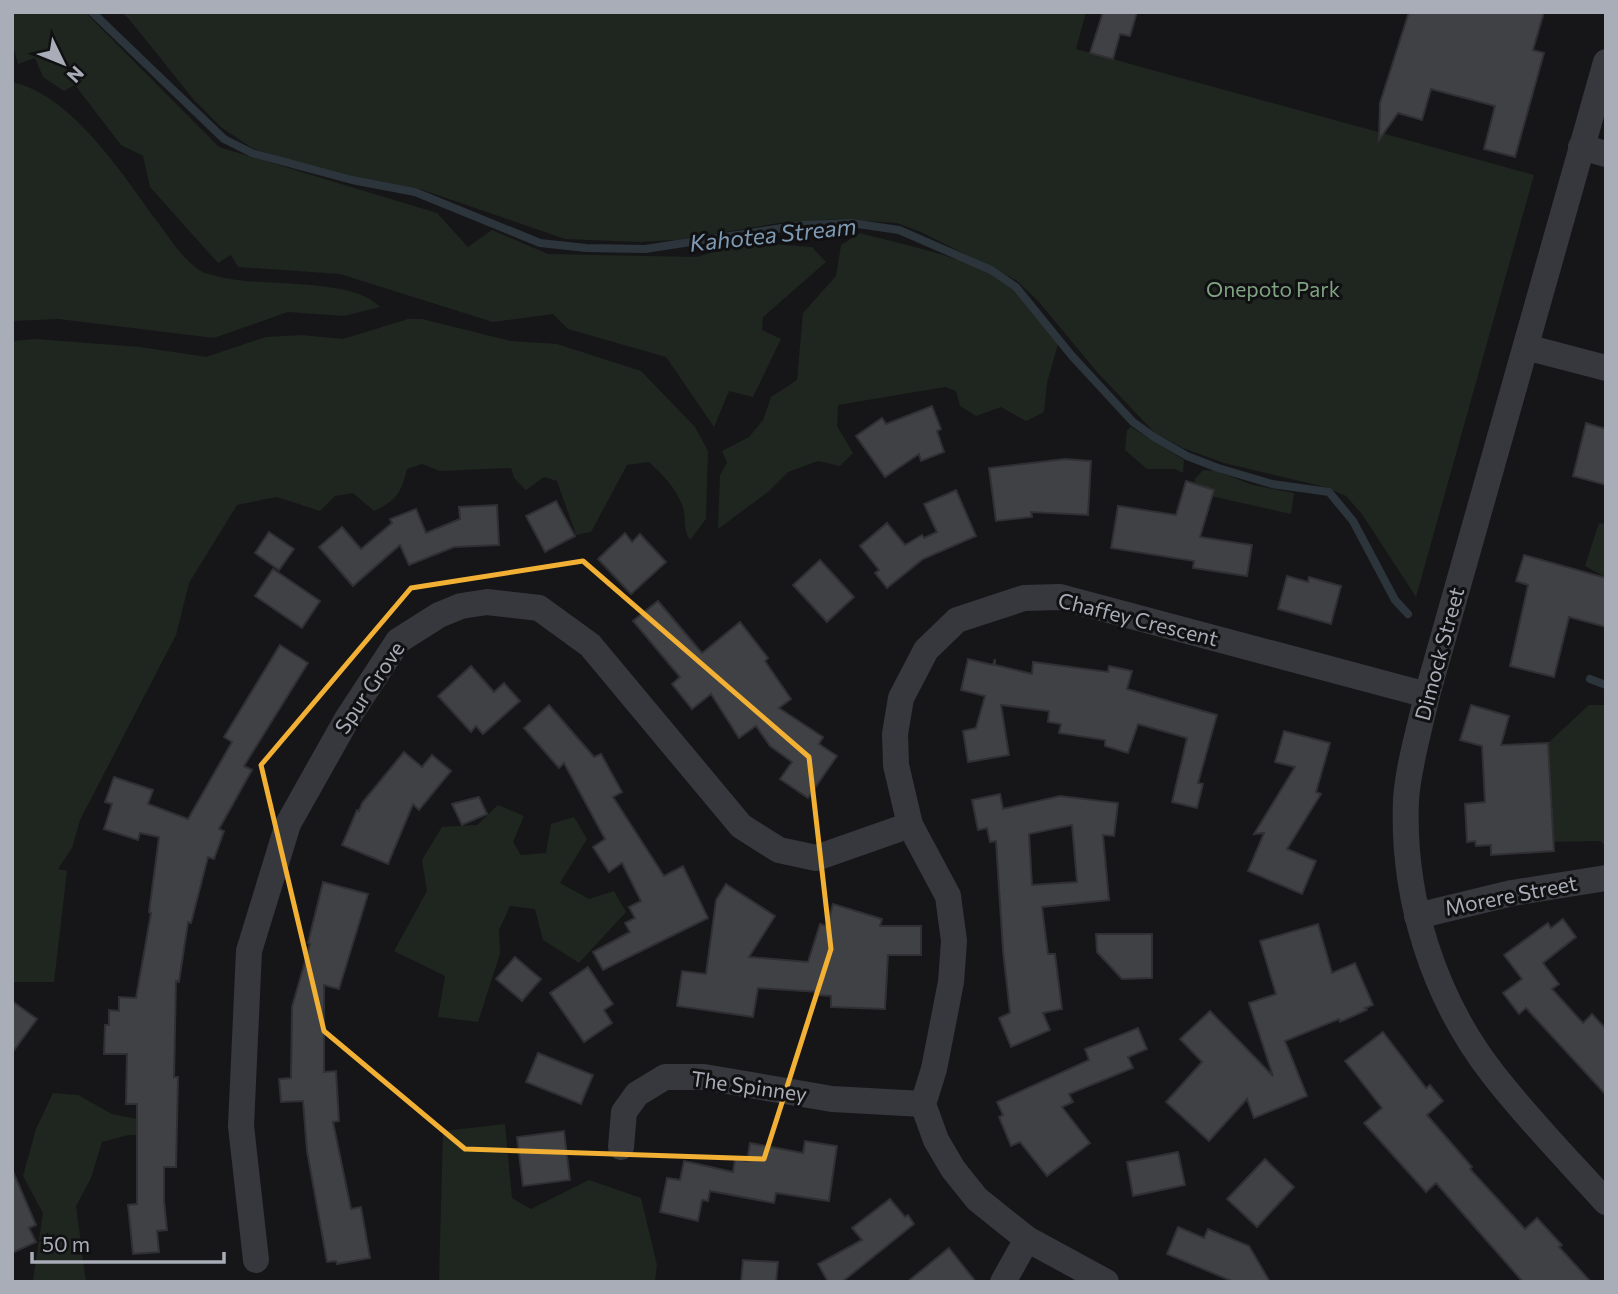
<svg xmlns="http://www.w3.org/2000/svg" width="1618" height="1294" font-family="Commissioner,sans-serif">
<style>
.green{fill:#1e261f}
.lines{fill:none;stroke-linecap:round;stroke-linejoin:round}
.stream{stroke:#2c353c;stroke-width:8}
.building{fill:#404145;stroke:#303034;stroke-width:2;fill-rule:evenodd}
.minor{stroke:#37383d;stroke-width:26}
.marked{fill:none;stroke:#f2b134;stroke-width:5;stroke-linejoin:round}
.labels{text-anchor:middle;stroke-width:6;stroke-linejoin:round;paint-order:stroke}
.park-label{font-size:21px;fill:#7fa381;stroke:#111113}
.street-label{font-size:21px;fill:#a8adb8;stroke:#111113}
.water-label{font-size:23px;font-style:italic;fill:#7f9bb3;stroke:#111113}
</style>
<rect width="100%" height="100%" fill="#161618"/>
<g class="green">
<path d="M12 12H85L219 147 437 213 468 247 492 230 548 254 697 257 744 242 812 247 826 262 763 317 762 330 781 339 753 397 729 391 714 427 666 357 568 329 553 314 493 322 340 274 238 267 231 255 218 263 150 187 143 156 121 145 75 85 64 91 43 77 35 58 18 64 12 42Z"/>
<path d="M121 12H1086L1076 49 1534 175 1416 597 1362 514 1346 496 1325 487 1224 463 1183 448 1155 433 1097 372 1039 302 1016 280 921 232 897 223 836 219 779 223 677 240 638 242 565 239 420 189 323 171 252 148 222 128 194 100 129 19Z"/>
<path d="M12 82C73 95 124 177 159 224 171 240 183 260 201 271 205 274 211 274 216 276 259 288 351 276 380 307L344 316 288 312 214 338 59 319 12 321Z"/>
<path d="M860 233C903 245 981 259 1013 289 1030 304 1044 326 1058 344L1047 383 1044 412 1026 421 1001 407 976 416 960 406 956 391 945 387 838 405 837 426 853 453 840 466 818 461 788 472 768 492 718 529 720 475 727 463 722 451 749 437 763 420 771 397 797 380 803 313 836 276 841 245Z"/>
<path d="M408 319H422L511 341 557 344 641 371 695 427 708 451 706 519 690 540C683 530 686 518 683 507 676 488 663 475 649 462L627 465 591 532 576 535 557 481 544 477 526 490 514 478 511 468 440 471 422 464 407 469C401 493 397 500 374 511L353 493 335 496 320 511 277 497 237 505 189 583 176 635 80 820 72 848 58 869 67 871 54 982H15L12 984V341L36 339 140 347 206 357 266 337 302 335 343 339Z"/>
<path d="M1131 427 1184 460 1183 473 1175 469H1147L1125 450 1127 430Z"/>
<path d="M1203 470 1216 471 1253 485 1294 493 1291 514 1193 492 1195 479Z"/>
<path d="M1599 523 1606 524V617L1600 612 1605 577 1585 566Z"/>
<path d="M1589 705H1606V847L1601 841 1553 842 1548 743Z"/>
<path d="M498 805 524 816 513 842 521 855 546 853 551 824 574 817 587 839 560 883 589 899 614 891 626 912 579 963 543 940 535 909 510 906 499 930 500 954 478 1022 438 1017 445 976 394 951 427 891 422 860 442 827 477 825Z"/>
<path d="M53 1093 78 1095 112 1114 157 1123 156 1135H129L102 1142 91 1178 76 1206 86 1282H34L33 1280 43 1213 23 1176 36 1129Z"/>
<path d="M505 1124 512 1198 531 1209 589 1180 641 1198 657 1265 655 1282H439L443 1131Z"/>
</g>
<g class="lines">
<g class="stream">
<path d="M92 12 224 139 252 153 352 180 415 192 540 243 586 248 645 249 802 225 851 223 899 230 991 270 1016 287 1072 356 1133 422 1154 437 1187 456 1218 468 1272 484 1329 492 1353 521 1395 600 1408 614"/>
<path d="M1590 679 1606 685"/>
</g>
</g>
<g class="building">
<path d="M1103 12H1137L1130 36 1120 34 1113 59 1090 53Z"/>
<path d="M1409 12H1544L1533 50 1544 53 1515 157 1484 149 1495 106 1431 89 1422 120 1398 113 1379 140 1380 103Z"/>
<path d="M932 406 941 429 937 431 944 452 921 461 919 454 885 477 856 436 882 418 886 424Z"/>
<path d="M1586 423 1606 429V485L1573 476Z"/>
<path d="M1065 459 1091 461 1088 515 1031 512 1032 517 996 521 989 468Z"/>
<path d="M1186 481 1214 490 1200 537 1252 545 1247 576 1193 568 1194 561 1111 548 1118 506 1176 515Z"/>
<path d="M956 490 976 536 923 559 887 588 875 573 879 570 860 546 887 523 905 545 922 535 924 538 937 532 924 504Z"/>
<path d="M556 501 575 536 545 552 526 516Z"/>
<path d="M497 505 499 545 454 547 409 565 400 545 353 586 319 547 342 527 361 549 392 523 390 519 416 509 426 533 460 519 459 507Z"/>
<path d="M269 532 294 549 279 570 255 553Z"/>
<path d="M625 533 632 542 640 534 666 562 631 594 598 559Z"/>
<path d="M1524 555 1606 578V627L1569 617 1554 677 1510 666 1528 585 1516 581Z"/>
<path d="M820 560 854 597 827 622 793 585Z"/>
<path d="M273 569 320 601 302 628 255 596Z"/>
<path d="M1287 576 1308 582 1309 577 1341 586 1331 624 1278 609Z"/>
<path d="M658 601 702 653 740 622 768 658 765 661 791 699 779 708 823 737 819 744 837 756 808 798 780 779 792 762 770 746 756 726 739 738 711 694 692 709 672 684 680 677 633 621Z"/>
<path d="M280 645 308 663 244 766 252 770 219 829 224 831 214 859 208 857 191 923 188 922 179 982 176 981 174 1077H178L176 1167H164V1200L167 1230 157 1231 159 1252 133 1254 128 1205 137 1204V1104H126L127 1054H104L105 1025H109V1010L119 1011V997L136 998 151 913 149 912 159 837 140 833 138 840 104 829 112 804 105 802 114 777 153 790 148 804 188 819 232 742 224 737Z"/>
<path d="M968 659 993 665 995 659V665L1032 674 1033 662 1108 672 1109 666 1132 671 1127 689 1217 715 1198 783 1203 784 1197 808 1172 802 1187 738 1138 724 1128 753 1105 746V740L1059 733 1061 724 1048 722 1049 711 1001 705 1009 755 968 762 963 731 976 728 985 696 961 690Z"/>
<path d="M471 666 494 692 504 683 520 701 483 734 476 726 471 732 438 696Z"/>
<path d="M549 705 594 757 601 754 622 792 613 797 664 876 683 866 708 918 603 970 593 952 630 932 625 923 635 918 629 907 641 901 622 863 609 872 593 847 605 839 564 763 559 768 524 728Z"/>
<path d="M1471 705 1509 716 1501 745 1548 743 1554 851 1491 855V845L1476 846 1475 841 1467 842 1465 804 1485 802 1482 746 1460 740Z"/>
<path d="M1284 731 1330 743 1316 792 1321 794 1287 849 1316 861 1302 894 1248 871 1264 833 1254 834 1295 767 1275 762Z"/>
<path d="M404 752 422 767 432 755 451 771 419 810 413 804 388 864 342 845 357 810 359 811 362 803Z"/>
<path d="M1000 794 1003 809 1060 796 1118 803 1114 836 1103 835 1109 900 1042 907 1048 954H1055L1062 1009 1043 1013 1050 1030 1011 1047 999 1018 1010 1013 1003 951 996 841 990 842 987 828 978 830 972 800ZM1072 825 1077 882 1032 885 1029 834Z"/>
<path d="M479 797 487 814 462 825 452 804Z"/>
<path d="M323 882 368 894 339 989 324 985V1072L336 1071 339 1121 333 1122 351 1209 361 1207 370 1258 337 1264 336 1261 327 1262 307 1151 303 1101 281 1102 279 1079 291 1078 292 1007 310 944 308 943Z"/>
<path d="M726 884 775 916 749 957 808 962 820 924 827 926 833 904 882 919 880 926H921V955H888L885 1009 831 1007V996L819 995V992L758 988 753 1017 677 1006 682 971 706 974 716 900Z"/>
<path d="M1563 919 1576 937 1543 963 1559 984 1552 989 1583 1023 1592 1014 1606 1029V1095L1526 1008 1519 1014 1503 993 1522 979 1504 955 1548 923 1551 928Z"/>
<path d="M1318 924 1332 973 1355 963 1373 1005 1365 1008 1367 1010 1340 1022 1339 1019 1285 1041 1307 1096 1254 1118 1247 1099 1209 1141 1166 1102 1202 1062 1180 1039 1210 1011 1273 1076 1249 1003 1276 994 1260 941Z"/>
<path d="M1096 934H1152V978L1122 979 1097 952Z"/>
<path d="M515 957 541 979 522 1001 496 979Z"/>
<path d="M588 967 613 1004 604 1010 612 1023 584 1042 550 993Z"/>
<path d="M12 1001 37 1019 12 1053Z"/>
<path d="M1138 1028 1147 1049 1128 1057 1133 1068 1069 1094 1073 1102 1062 1107 1090 1143 1047 1176 1020 1142 1011 1146 999 1117 1003 1115 997 1102 1089 1060 1085 1049Z"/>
<path d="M1383 1032 1426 1088 1430 1085 1443 1101 1427 1115 1472 1167 1470 1169 1525 1229 1537 1218 1562 1245 1559 1247 1591 1282H1523L1436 1183 1426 1192 1364 1123 1382 1108 1345 1061Z"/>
<path d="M538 1053 593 1075 581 1104 526 1082Z"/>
<path d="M564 1131 570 1180 523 1186 517 1137Z"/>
<path d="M805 1141 837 1146 829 1201 776 1193 774 1203 710 1191 708 1201 702 1200 698 1221 660 1212 667 1178 680 1180 684 1161 733 1172 735 1159 747 1161 750 1143 803 1153Z"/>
<path d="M1178 1152 1185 1185 1133 1196 1127 1162Z"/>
<path d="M1265 1159 1294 1187 1257 1227 1227 1199Z"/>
<path d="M12 1169 36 1225 29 1228 36 1242 12 1253Z"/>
<path d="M890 1199 905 1217 908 1215 914 1224 842 1282H828L818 1264 862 1240 852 1228Z"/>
<path d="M1178 1227 1204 1238 1208 1229 1249 1246 1270 1282H1234L1167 1254Z"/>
<path d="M949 1248 976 1282H907Z"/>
<path d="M743 1260 778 1262 776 1282H741Z"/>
</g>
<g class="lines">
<g class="minor">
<path d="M1606 62 1427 695C1420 727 1408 767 1406 800 1402 897 1433 997 1493 1074 1528 1119 1568 1160 1606 1202"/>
<path d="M1581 147 1606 154"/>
<path d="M1526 347 1606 368"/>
<path d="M1417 916 1512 893 1606 878"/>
<path d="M621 1147 624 1112 637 1094 665 1077H704L832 1099 923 1104"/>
<path d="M256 1260 241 1126 249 951 288 824 347 719 398 641 439 615 461 606 487 602 539 608 590 645 741 826 779 850 816 858 910 825"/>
<path d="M1003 1282 1027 1239"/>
<path d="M1106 1282 1027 1239 977 1199 953 1169 936 1140 923 1104 934 1069 951 982 954 941 948 896 910 825 896 765 895 734 901 698 926 650 957 620 1024 598 1060 597 1427 695"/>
</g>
</g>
<path class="marked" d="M583 561 809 757 831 949 764 1159 465 1149 324 1031 261 765 411 588Z"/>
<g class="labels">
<g class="park-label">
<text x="1273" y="297">Onepoto Park</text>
</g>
<g class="street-label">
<text transform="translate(1138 620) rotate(14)" y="7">Chaffey Crescent</text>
<text transform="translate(1440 654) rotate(-75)" y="7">Dimock Street</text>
<text transform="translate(370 688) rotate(-56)" y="7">Spur Grove</text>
<text transform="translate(1511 896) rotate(-11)" y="7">Morere Street</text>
<text transform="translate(749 1087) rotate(8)" y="7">The Spinney</text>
</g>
<g class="water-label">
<text transform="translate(773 235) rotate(-6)" y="8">Kahotea Stream</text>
</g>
</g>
<rect width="1618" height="1294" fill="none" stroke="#a8adb8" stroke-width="28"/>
<g transform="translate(63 63) rotate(133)" stroke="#111113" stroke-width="5" paint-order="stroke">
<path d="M0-5L12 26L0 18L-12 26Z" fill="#a8adb8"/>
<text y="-10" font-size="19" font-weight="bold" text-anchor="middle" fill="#a8adb8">N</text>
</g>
<path d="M32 1252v10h192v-10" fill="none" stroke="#a8adb8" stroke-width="3.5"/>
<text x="42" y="1252" font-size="21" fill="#a8adb8" stroke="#111113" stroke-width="5" paint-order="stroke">50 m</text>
</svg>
